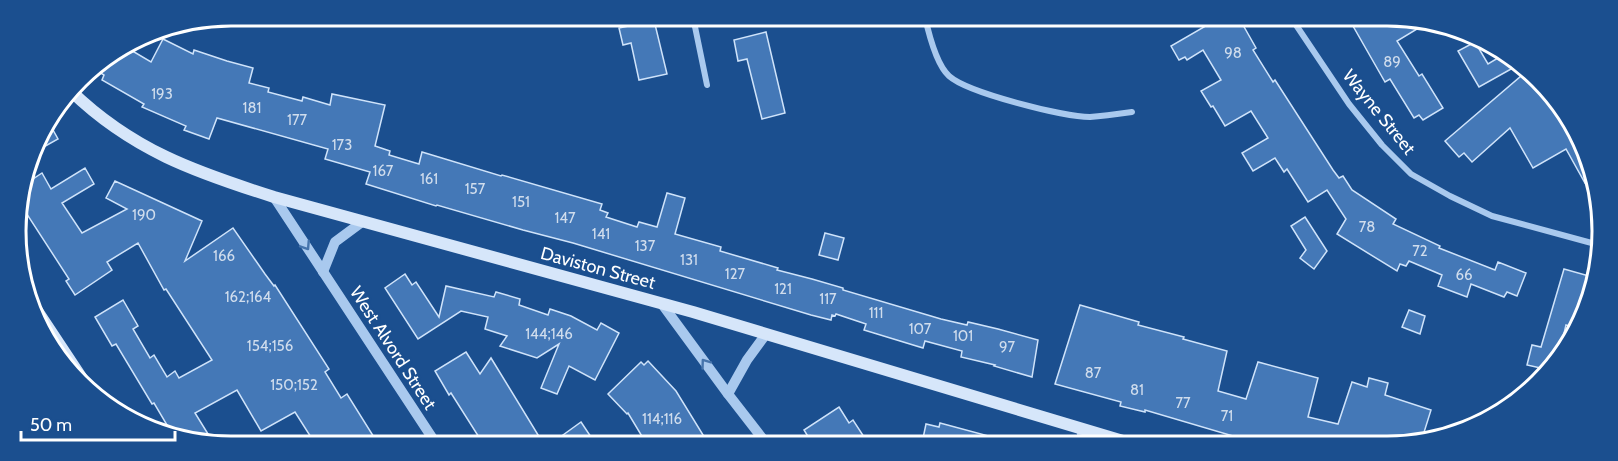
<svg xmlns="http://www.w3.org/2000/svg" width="1618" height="461" font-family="Cabin,sans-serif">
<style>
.building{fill:#4478b7;stroke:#cfe3fa;stroke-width:1.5}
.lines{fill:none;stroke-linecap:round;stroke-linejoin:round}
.minor{stroke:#a9c9ee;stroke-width:6}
.tertiary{stroke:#a9c9ee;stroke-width:10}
.secondary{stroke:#d6e6fa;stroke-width:12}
.oneway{stroke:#4674ac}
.labels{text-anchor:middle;stroke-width:5;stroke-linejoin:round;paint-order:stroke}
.number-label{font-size:15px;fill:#d0dded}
.street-label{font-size:18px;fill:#fff;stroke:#1b4f8f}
.rim{fill:none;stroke:#fff;stroke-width:3}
</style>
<rect width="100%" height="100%" fill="#1b4f8f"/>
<g class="building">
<path d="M627 16H653L667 74 639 80 631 43 623 45 619 28 629 26Z"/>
<path d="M1199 18H1239L1256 48 1253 50 1273 82 1275 80 1333 170 1339 178 1343 176 1352 190 1396 219 1393 224 1440 246 1439 248 1495 270 1498 262 1526 273 1517 296 1507 292 1504 297 1471 284 1467 297 1438 286 1442 275 1409 261 1406 266 1400 264 1397 271 1337 234 1346 219 1327 190 1308 202 1287 169 1284 172 1275 158 1253 171 1242 153 1268 138 1251 111 1225 126 1213 106 1211 107 1201 91 1221 80 1203 50 1187 60 1185 57 1179 60 1171 46 1204 27Z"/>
<path d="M1349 19H1429L1432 20 1397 41 1419 76 1422 74 1443 108 1423 120 1419 115 1414 118 1390 79 1385 82Z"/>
<path d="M766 32 785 113 762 119 747 59 738 61 734 40Z"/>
<path d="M163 39 193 54 194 50 227 61 253 68 249 83 269 88 268 92 302 101 303 97 330 105 332 94 385 105 375 146 390 151 389 155 419 164 422 152 501 176 502 175 602 204 600 210 608 213 606 217 637 227 639 222 657 227 667 193 685 198 675 234 721 247 720 251 778 268 777 270 812 279 843 288V290L941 319 967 325 968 322 998 329 1038 340 1032 377 994 366 995 365 961 357 962 351 925 341 923 348 864 330 866 324 836 314 835 316 832 315 831 320 811 315 573 243 523 230 437 205 436 206 366 184 370 172 325 159 328 149 217 118 209 139 184 130 186 126 142 107 144 104 102 80 104 75 91 67 124 46 151 62Z"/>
<path d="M1475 42 1488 64 1508 52 1520 64 1479 87 1458 51Z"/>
<path d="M1527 71 1566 110 1595 179 1585 183 1566 149 1533 168 1510 128 1472 162 1464 153 1459 157 1445 141Z"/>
<path d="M48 121 58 139 42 148 37 138Z"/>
<path d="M85 168 94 184 62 203 82 233 127 209 106 198 115 181 202 221 185 261 233 228 265 274 274 286 275 285 329 369 325 372 341 398 347 394 377 442H314L295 412 261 431 237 390 195 413 213 442H189L174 437 154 403 152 404 116 344 112 346 95 317 123 300 138 326 133 329 150 358 154 355 167 377 175 371 179 378 212 360 166 289 164 290 138 243 107 262 112 270 75 295 66 281 69 279 19 202 24 185 42 173 51 189Z"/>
<path d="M1305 217 1327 251 1314 269 1300 258 1306 250 1291 226Z"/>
<path d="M825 233 844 238 838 260 819 255Z"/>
<path d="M1564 269 1589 276 1584 295 1589 296 1581 326 1579 329 1566 325 1558 358 1552 366 1545 365V369L1527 365 1532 345 1541 347Z"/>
<path d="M405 274 412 285 416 282 439 317 446 286 494 297 496 292 520 299 519 305 548 315 550 309 571 316 597 330 601 323 619 333 595 380 569 366 557 394 541 388 559 344 537 358 500 346 507 336 485 329 488 317 461 311 418 339 385 288Z"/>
<path d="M1080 305 1139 322 1138 325 1184 337 1183 339 1227 351 1218 391 1246 399 1258 362 1318 378 1308 417 1338 424 1352 382 1367 387 1369 378 1388 383 1385 395 1431 410 1421 442 1415 444H1260L1145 410V412L1120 406 1121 402 1055 384Z"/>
<path d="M1409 310 1425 316 1420 334 1402 327Z"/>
<path d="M466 352 480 374 491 358 543 443 482 442 451 393 449 395 435 371Z"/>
<path d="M648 361 676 391 708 443H646L628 413 627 414 608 394 641 362 644 365Z"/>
<path d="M839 407 849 423 853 420 868 443H812L804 430Z"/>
<path d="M581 422 595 443H552Z"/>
<path d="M940 423 996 438V443H922L926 424 939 427Z"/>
</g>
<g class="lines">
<g class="minor">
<path d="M693 17 707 85"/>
<path d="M925 17C929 35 936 64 949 76 968 93 1064 117 1090 117 1104 116 1118 114 1132 112"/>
<path d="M1292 19 1349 104 1382 145 1411 174 1450 196 1492 216 1599 245"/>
<path d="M1079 429 1082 444"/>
<path d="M1083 432 1095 444"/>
</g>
<g class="tertiary">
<path d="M274 197 435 442"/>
<path d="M323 272 335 242 362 222"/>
<path d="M662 304 728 394 766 443"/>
<path d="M728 394 747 360 766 334"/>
</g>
<g class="secondary">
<path d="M71 91C132 150 195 172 274 197L693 312 1133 444"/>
<path d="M26 294 87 386"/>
</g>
</g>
<defs><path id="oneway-chevron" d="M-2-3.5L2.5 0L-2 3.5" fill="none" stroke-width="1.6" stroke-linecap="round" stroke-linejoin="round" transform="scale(1.5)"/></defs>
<g class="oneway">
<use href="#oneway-chevron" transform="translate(306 246) rotate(57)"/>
<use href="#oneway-chevron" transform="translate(705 363) rotate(-126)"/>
</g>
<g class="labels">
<g class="number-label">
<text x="1233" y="58">98</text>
<text x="1392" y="67">89</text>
<text x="162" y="99">193</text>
<text x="252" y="113">181</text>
<text x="297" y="125">177</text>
<text x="342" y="150">173</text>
<text x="383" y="176">167</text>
<text x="429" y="184">161</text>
<text x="475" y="194">157</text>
<text x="521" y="207">151</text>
<text x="144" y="220">190</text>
<text x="565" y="223">147</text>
<text x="1367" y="232">78</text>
<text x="601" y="239">141</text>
<text x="645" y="251">137</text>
<text x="1420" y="256">72</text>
<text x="224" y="261">166</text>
<text x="689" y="265">131</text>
<text x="735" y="279">127</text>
<text x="1464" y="280">66</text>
<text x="783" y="294">121</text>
<text x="248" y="302">162;164</text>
<text x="828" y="304">117</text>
<text x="876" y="318">111</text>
<text x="920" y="334">107</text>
<text x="549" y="339">144;146</text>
<text x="963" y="341">101</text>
<text x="270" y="351">154;156</text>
<text x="1007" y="352">97</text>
<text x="1093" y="378">87</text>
<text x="294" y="390">150;152</text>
<text x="1137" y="395">81</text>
<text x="1183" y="408">77</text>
<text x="1227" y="421">71</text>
<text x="662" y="424">114;116</text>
</g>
<g class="street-label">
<text transform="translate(1379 112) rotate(51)" y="6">Wayne Street</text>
<text transform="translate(598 268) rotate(15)" y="6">Daviston Street</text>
<text transform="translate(393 348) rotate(57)" y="6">West Alvord Street</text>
</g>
</g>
<path d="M0 0H1618V461H0ZM231 26H1387A205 205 0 0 1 1592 231V231A205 205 0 0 1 1387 436H231A205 205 0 0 1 26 231V231A205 205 0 0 1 231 26Z" fill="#1b4f8f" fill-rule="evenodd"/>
<path class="rim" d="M231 26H1387A205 205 0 0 1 1592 231V231A205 205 0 0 1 1387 436H231A205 205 0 0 1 26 231V231A205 205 0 0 1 231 26Z"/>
<path d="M21 431v9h154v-9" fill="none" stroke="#ffffff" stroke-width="3"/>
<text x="30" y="431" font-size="18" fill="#ffffff" stroke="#1b4f8f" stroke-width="4.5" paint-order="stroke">50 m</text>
</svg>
